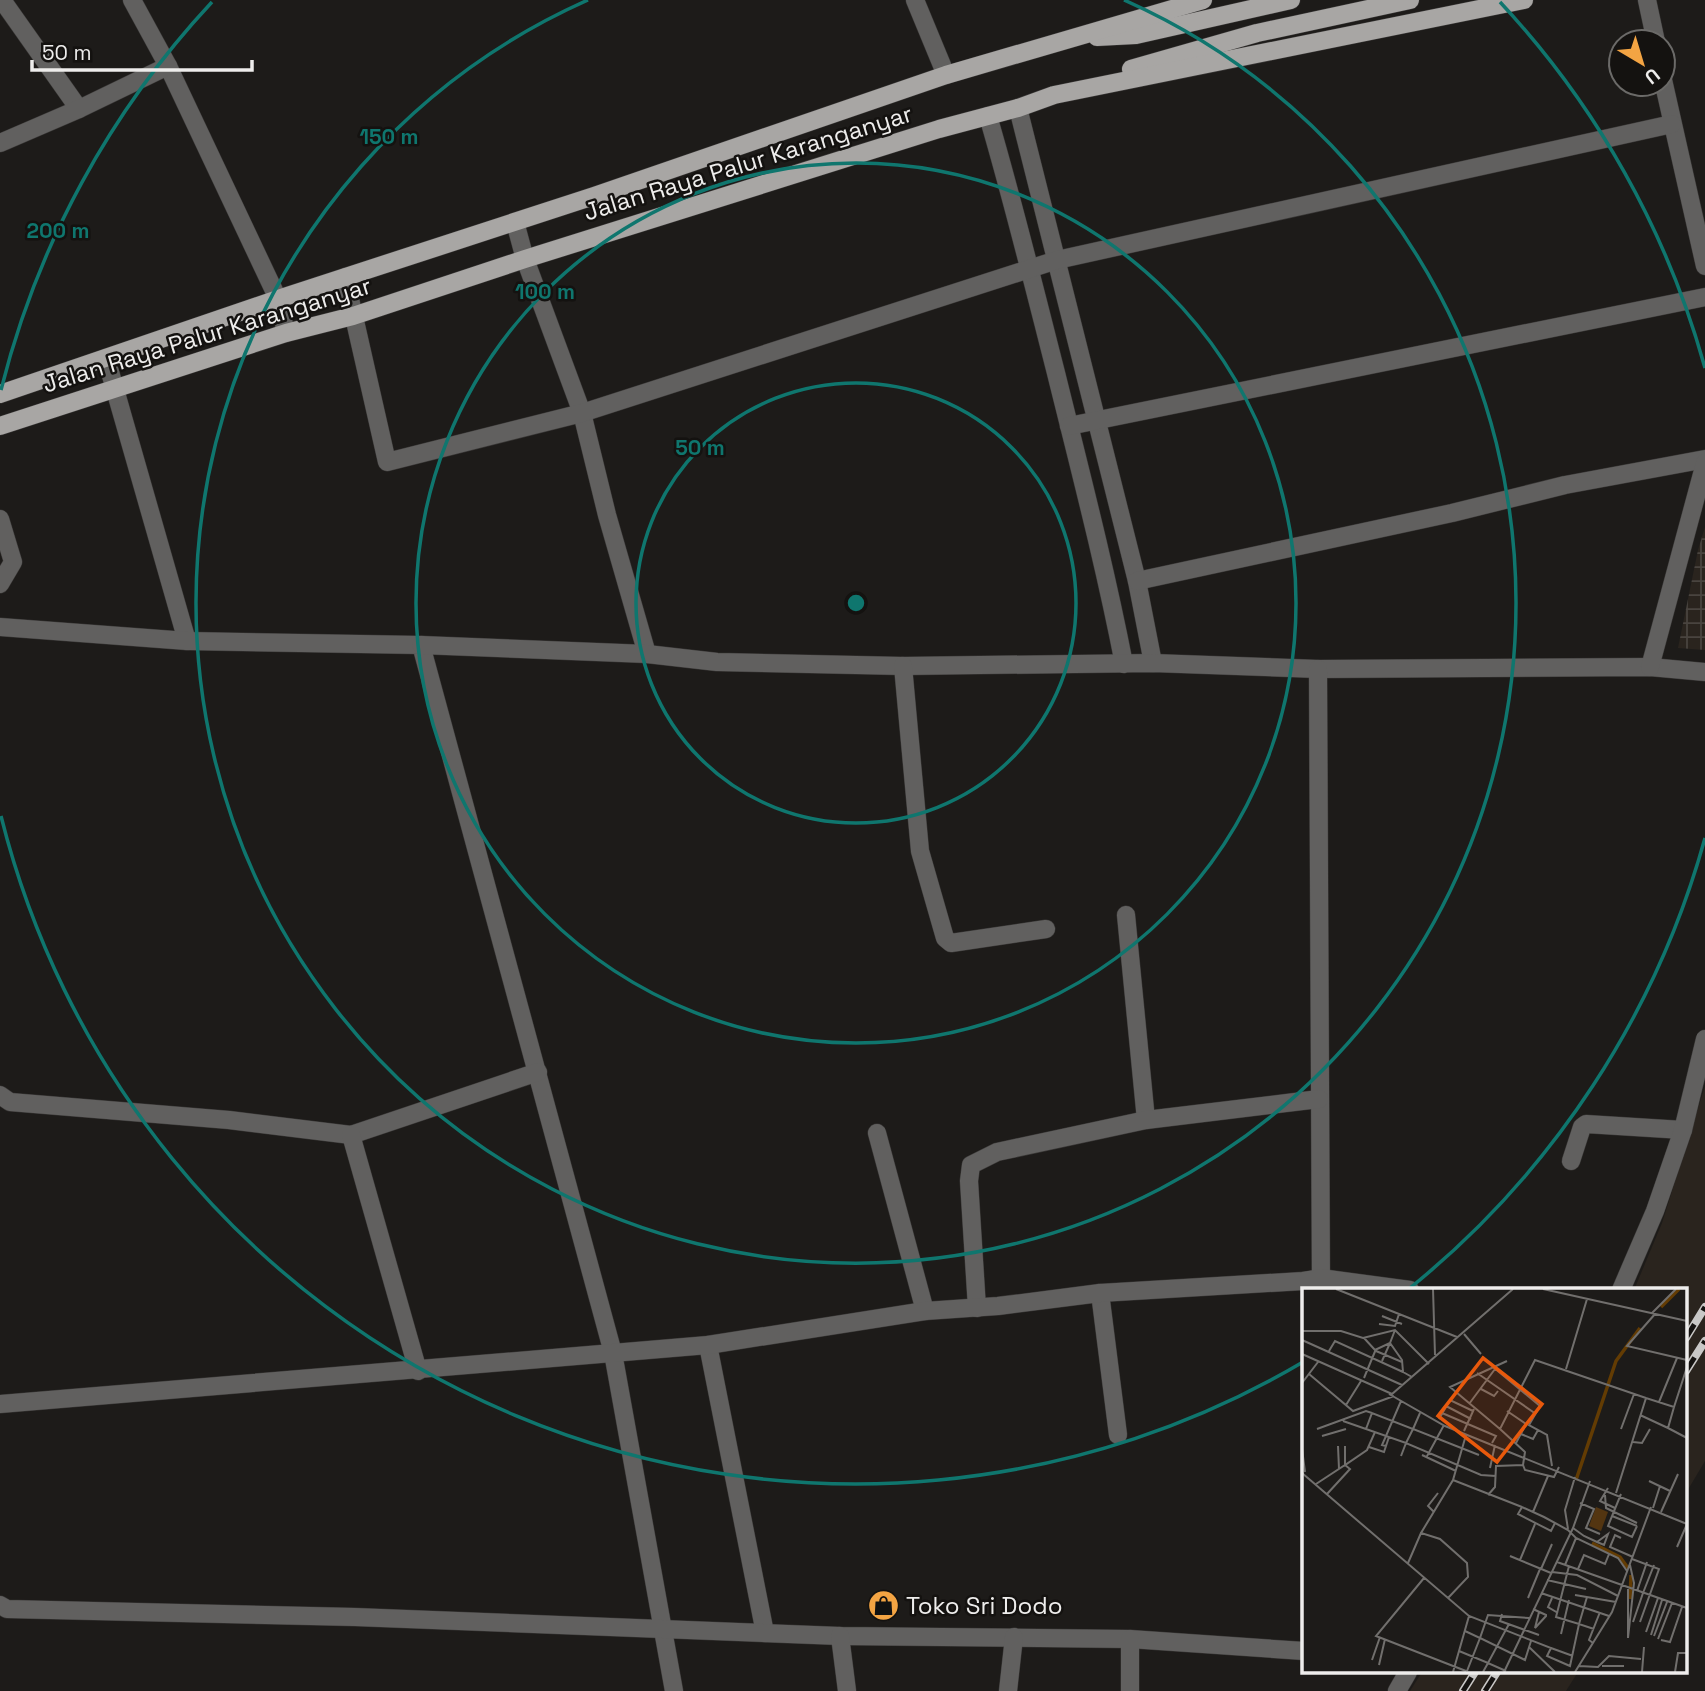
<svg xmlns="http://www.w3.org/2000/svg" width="1705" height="1691" font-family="'Space Grotesk',sans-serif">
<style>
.built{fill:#2a241e}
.industrial{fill:url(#industrial-grid)}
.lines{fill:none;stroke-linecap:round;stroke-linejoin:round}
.minor-casing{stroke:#3a3837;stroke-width:19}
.primary-casing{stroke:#3a3837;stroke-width:19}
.minor{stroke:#61605f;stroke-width:18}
.primary{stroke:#a8a6a4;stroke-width:18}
.rail-casing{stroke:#c9c8c7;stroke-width:8}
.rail{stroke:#141210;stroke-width:5;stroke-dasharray:16;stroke-linecap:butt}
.ring{fill:none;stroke:#0f766e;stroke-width:3.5}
.labels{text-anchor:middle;stroke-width:5;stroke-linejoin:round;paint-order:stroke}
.street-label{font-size:24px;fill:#eeedec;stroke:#141210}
.poi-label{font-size:24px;fill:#eeedec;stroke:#141210;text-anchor:start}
.inset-river{fill:none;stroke:#633c03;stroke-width:3.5}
.inset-road{fill:none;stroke:#716f6d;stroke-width:2}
.view{fill:#e8590c;fill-opacity:0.15;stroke:#e8590c;stroke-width:3.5}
.inset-edge{fill:none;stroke:#eeedec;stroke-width:3.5}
.centre{fill:#0f766e;stroke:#141210;stroke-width:3.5}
.ring-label{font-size:21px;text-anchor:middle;font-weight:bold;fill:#0f766e;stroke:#141210;stroke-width:5;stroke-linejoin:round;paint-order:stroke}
</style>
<defs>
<pattern id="industrial-grid" width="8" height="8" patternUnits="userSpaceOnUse" patternTransform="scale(1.75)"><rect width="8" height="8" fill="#2a241e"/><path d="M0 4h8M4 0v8" fill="none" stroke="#49443f"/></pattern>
</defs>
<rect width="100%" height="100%" fill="#1d1b19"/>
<g class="built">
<path d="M1705 1086V1461L1686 1493V1290H1634L1662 1223Z"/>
<path d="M1422 1672H1578L1566 1691H1410Z"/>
</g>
<path class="industrial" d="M1705 527V650L1678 648 1698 550Z"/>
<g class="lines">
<defs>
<g id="minor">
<path d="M2 0 79 109"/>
<path d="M132 0 168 66 278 299 286 333"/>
<path d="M915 0 946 75"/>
<path d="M1647 0 1656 42"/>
<path d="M1663 80 1705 266"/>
<path d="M1018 108 1137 581 1153 663"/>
<path d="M988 116C1013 201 1034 287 1056 373 1080 470 1105 566 1124 664"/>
<path d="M0 143 79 109 168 66"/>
<path d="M515 222 525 259 582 413 607 515 647 654"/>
<path d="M345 277 387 462 582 413 1057 260 1672 124"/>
<path d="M106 358 187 641"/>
<path d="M1069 426 1705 297"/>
<path d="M0 519 13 562 0 584"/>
<path d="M1137 581 1452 513 1565 485 1705 459"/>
<path d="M0 627 187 641 421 645 613 1353 674 1691"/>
<path d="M421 645 647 654 717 662 903 666 1153 663 1318 669 1650 667 1705 672"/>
<path d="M903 666 920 851 945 938 951 943 1046 929"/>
<path d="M1650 667 1705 463"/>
<path d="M1318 669 1321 1289"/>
<path d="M1126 915 1146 1120"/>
<path d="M0 1095 10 1102 229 1120 351 1135 538 1072"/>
<path d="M877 1133 925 1311"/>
<path d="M351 1135 418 1371"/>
<path d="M1571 1161 1582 1127 1586 1124 1683 1130"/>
<path d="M1621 1290 1655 1211 1683 1130 1705 1039"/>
<path d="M1100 1293 1118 1435"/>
<path d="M977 1308 969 1181 971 1165 997 1152 1146 1120 1319 1099"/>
<path d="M708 1345 765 1633"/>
<path d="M0 1404 708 1345 925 1311 998 1306 1100 1293 1303 1281 1321 1278 1410 1290"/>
<path d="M0 1605 7 1609 355 1617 840 1636 1130 1639 1304 1651"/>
<path d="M840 1636 847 1691"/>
<path d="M1130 1639V1691"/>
<path d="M1008 1691 1014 1637"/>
<path d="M1397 1691 1408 1672"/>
</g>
<g id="primary">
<path d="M1097 37 1136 35 1291 0"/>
<path d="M1131 69 1257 33 1410 0"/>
<path d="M0 394 278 299 594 196 946 75 1203 0"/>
<path d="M0 426 286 333 353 316 525 259 939 129 1018 108 1054 95 1524 0"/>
</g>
</defs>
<use href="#minor" class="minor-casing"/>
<use href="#primary" class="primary-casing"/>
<use href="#minor" class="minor"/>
<use href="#primary" class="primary"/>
<defs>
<g id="rail">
<path d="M1686 1338 1705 1307"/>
<path d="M1686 1371 1705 1341"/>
<path d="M1463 1691 1475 1672"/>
<path d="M1485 1691 1497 1672"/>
</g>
</defs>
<use href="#rail" class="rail-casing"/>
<use href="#rail" class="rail"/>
</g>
<g class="ring">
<circle cx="856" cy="603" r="220"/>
<circle cx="856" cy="603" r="440"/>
<path d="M1124 0A660 660 0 1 1 588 0"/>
<path d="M1705 838A881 881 0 0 1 1410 1288M1303 1362A881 881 0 0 1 1 816M1 390A881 881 0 0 1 212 2M1500 2A881 881 0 0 1 1705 368"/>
</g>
<defs>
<symbol id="shop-disc" viewBox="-11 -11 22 22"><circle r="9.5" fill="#f3a443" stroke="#141210"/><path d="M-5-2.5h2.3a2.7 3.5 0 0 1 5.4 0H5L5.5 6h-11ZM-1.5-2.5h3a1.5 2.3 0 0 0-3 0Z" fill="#111"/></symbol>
</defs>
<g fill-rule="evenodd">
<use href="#shop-disc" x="866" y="1588" width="35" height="35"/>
</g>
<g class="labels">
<g class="street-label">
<text transform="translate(748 163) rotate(-17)" y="8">Jalan Raya Palur Karanganyar</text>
<text transform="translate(207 335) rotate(-17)" y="8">Jalan Raya Palur Karanganyar</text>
</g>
<g class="poi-label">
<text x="906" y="1614">Toko Sri Dodo</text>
</g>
</g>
<g transform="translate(1302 1288)">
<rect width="385" height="385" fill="#1d1b19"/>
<path d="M294 219 306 224 299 243 287 238Z" fill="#533511"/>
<path class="inset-river" d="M359 19 377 1M274 192 314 73 338 40M290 255 318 269 326 280M328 311 329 287"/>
<path class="inset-road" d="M34 1 155 49M131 1 133 67M241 1 385 33M350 25 374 1M353 26 325 58 385 72M80 28 100 36M77 36 93 38 97 26M0 43H39L61 50 93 42 127 76M162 46 179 66M62 50 73 62 88 55 93 42M0 52 100 97M27 63 33 53 101 84M74 63 100 74M0 66 90 106 211 1M80 73 88 55 100 72 101 84 110 89M191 79 238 118 227 137 245 147 250 178M264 81 285 11M175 85 234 126M7 86 51 123 92 108M62 90 74 61M0 95 16 74M179 101 192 108 196 103M87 106 143 138 385 236M357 114 375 70M167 116 193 81M44 117 59 93M144 118 169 131M205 123 224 136 214 155M118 125 111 141 177 167M140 125 194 148 190 155M338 127 366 140 372 119M137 131 148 112 171 123M41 133 84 148 99 113M366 140 385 150M15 141 64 123 70 125M64 141 70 125 111 141 104 155 84 148 80 157 84 158M198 141 148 99 205 73M319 141 332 106M162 143 172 121M219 146 231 151 236 142M20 148 44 141M331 154 340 155 348 141M36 158 37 181M43 158V177L65 162 73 144M67 159 82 164 87 149M0 161 3 184M120 167 154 183M99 168 104 155 179 187 194 188M124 170 142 137M221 177 223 164 198 141 233 72 344 110M188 180 193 157M0 185 167 328 249 360 245 368 268 378 277 336 292 341M151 192 220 219M347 193 368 203M14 196 43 177 48 181 25 206M306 200 298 213 313 220M314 205 344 110 372 119 385 79M319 206 306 238 330 249 335 238M186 207 193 199 194 178 221 177 223 182 252 189 257 179M303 207 304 220 335 235M278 215 292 221 284 240 298 246M351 220 358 198M132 224 126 218 136 205M231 224 246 188M359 224 376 186M310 228 335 238M253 235 249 243 216 226 220 219 242 229 266 242 274 250 316 270 325 283M271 240 282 248 295 254 302 257 306 246 295 254M266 241 263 222 273 189M319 250 313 247 308 259 331 269M375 259 385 236M208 268 249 285M330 271 357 281 338 334M218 272 233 236M255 274 385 320M106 275 119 245M263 277 274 250M267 278 254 329 277 336 285 309M239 281 250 256M276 281 282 267 303 276 307 266M250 284 275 287 316 308M122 290 74 348 164 383M245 292 284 301M326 301V350L332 295 328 277M335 303 345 274M239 305 307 328M341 305 352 277M273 307 314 314M146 310 166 289 165 275 138 251 119 245 151 192 164 147M226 310 238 281M250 310 246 319 256 325M231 321 244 327V328L233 340 237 324M200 326 198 333 237 347M227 330 186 327 178 350 223 372 229 353M331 334 341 305M163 343 178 350 165 383M344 344 356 310M259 346 267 312M349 347 360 312M352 348 365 314M356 351 370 315M359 352 368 354 380 319M291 355 287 352 298 324M227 359 253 384M249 360 271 368M157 363 186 375 207 336M70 372 78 349M77 377 83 351M277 378 296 379 307 368 339 371M300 378H322M151 384 167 328M181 384 186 375 204 383M202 384 271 240 288 193M273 384 310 324 349 219M340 384 342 359M373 384 376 365H385"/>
<path class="view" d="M181 70 240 116 195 174 136 128Z"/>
<rect width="385" height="385" class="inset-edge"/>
</g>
<circle cx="856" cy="603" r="10" class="centre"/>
<g class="ring-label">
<text x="389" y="144">150 m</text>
<text x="58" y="238">200 m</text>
<text x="545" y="299">100 m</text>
<text x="700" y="455">50 m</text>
</g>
<g transform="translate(1642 63) rotate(142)"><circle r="33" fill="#141210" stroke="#6b6a68" stroke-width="2"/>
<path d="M0-5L12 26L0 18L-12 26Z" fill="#f3a443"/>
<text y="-10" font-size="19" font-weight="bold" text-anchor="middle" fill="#eeedec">U</text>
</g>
<path d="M32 60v10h220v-10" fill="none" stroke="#eeedec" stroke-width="3.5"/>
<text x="42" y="60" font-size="21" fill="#eeedec" stroke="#141210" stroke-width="5" paint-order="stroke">50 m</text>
</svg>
